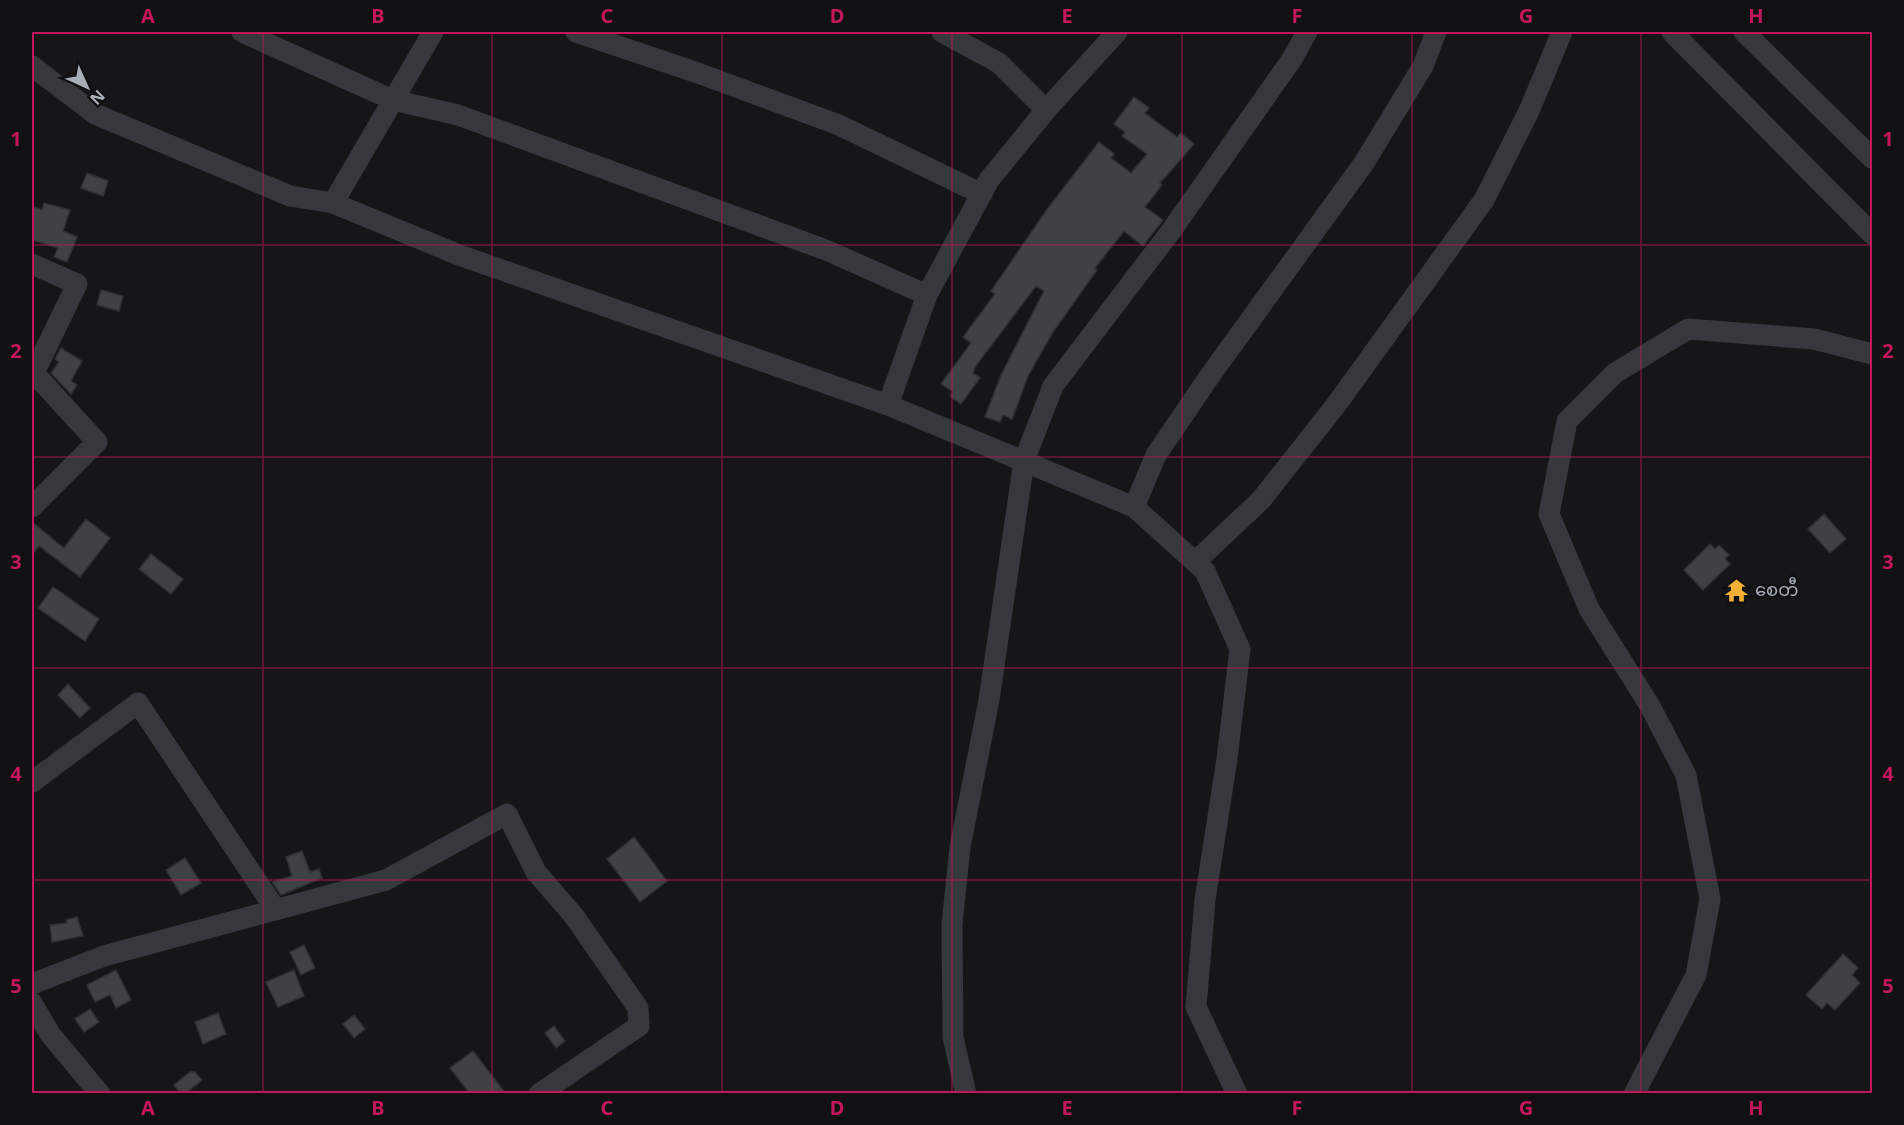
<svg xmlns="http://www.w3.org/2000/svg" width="1904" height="1125" font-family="'Noto Sans','Noto Sans Myanmar',sans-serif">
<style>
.building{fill:#404145;stroke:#303034;stroke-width:1.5}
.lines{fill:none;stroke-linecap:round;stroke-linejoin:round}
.minor{stroke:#37383d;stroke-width:21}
.grid{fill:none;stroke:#c2185b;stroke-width:1.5;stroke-opacity:0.55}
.labels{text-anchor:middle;stroke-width:5;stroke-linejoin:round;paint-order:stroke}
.poi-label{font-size:18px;fill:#a8adb8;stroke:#111113;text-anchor:start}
.neatline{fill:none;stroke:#c2185b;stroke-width:2}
.grid-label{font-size:20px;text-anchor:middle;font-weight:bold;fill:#c2185b}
</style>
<rect width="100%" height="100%" fill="#161618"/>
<g class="building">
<path d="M1134 97 1149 108 1145 113 1177 137 1181 133 1194 144 1160 183 1162 185 1145 207 1163 220 1143 246 1124 231 1095 268 1097 270 1053 332 1028 376 1012 419 1003 415 1000 422 985 417 1001 375 1044 291 1036 286 975 367 973 373 980 378 961 404 950 396 953 392 941 384 971 343 963 337 995 294 991 291 1048 208 1099 142 1114 154 1111 158 1131 173 1147 154 1122 136 1125 132 1114 124Z"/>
<path d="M87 173 108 181 103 196 81 188Z"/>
<path d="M44 203 70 210 63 231 77 237 67 262 54 257 58 248 32 240V206L42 210Z"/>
<path d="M101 290 123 296 119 311 97 305Z"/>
<path d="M61 348 82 361 71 381 77 385 71 394 51 373 59 362 55 359Z"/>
<path d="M1824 514 1846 539 1830 553 1808 529Z"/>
<path d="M86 519 110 538 80 577 39 546 32 555V522L64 548Z"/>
<path d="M1710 544 1715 549 1719 545 1729 555 1725 559 1730 564 1703 590 1684 570Z"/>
<path d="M151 554 183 579 171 594 139 569Z"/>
<path d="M53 587 99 619 85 641 38 608Z"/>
<path d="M68 684 90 708 80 718 58 695Z"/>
<path d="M634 837 667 881 640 902 607 859Z"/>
<path d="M302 851 310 872 319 869 322 878 281 895 272 882 292 876 286 857Z"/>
<path d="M185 858 201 883 181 895 166 870Z"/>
<path d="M77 917 83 936 52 942 50 925 67 923 66 920Z"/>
<path d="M304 945 315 968 301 975 290 952Z"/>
<path d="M1843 954 1858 968 1852 975 1860 983 1835 1010 1827 1003 1822 1009 1806 995Z"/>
<path d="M116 970 131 1000 116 1008 110 995 95 1002 87 985Z"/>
<path d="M294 970 304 996 278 1007 266 982Z"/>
<path d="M90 1009 99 1022 84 1032 75 1019Z"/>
<path d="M218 1013 226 1034 203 1044 195 1022Z"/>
<path d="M354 1015 365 1029 354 1038 343 1024Z"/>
<path d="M554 1026 565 1041 556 1048 545 1033Z"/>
<path d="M473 1051 506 1094H470L450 1068Z"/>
<path d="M190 1072H195L202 1080 185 1094H181L174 1085Z"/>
</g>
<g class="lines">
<g class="minor">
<path d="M242 32 393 100 458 115 826 250 927 295"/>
<path d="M576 32 698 73 839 125 982 194"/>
<path d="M942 32 999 63 1046 110"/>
<path d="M1672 32 1872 234"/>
<path d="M1744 32 1872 158"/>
<path d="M32 66 95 114 290 196 333 203 433 32"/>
<path d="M333 203 459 255 888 405 927 295 989 180 1046 110 1117 32"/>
<path d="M32 264 77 284 34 373 97 442 32 507"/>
<path d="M888 405 1134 507 1205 571 1240 649 1227 759 1205 900 1196 1007 1237 1094"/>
<path d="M1134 507 1156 455 1209 377 1364 163 1423 66 1436 32"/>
<path d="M1195 562 1261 500 1336 405 1484 200 1529 111 1562 32"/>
<path d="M32 782 138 703 276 910"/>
<path d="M32 984 104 956 386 880 507 814 536 872 574 916 638 1008 639 1026 539 1094"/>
<path d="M32 1003 50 1034 100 1094"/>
<path d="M966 1094 953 1037 952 924 960 847 989 700 1024 461 1053 386 1171 231 1292 59 1307 32"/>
<path d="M1634 1094 1696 975 1710 899 1686 775 1650 706 1589 609 1549 514 1567 421 1615 373 1688 329 1814 339 1872 354"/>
</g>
</g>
<path class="grid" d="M263 32V1094M492 32V1094M722 32V1094M952 32V1094M1182 32V1094M1412 32V1094M1641 32V1094M32 245H1872M32 457H1872M32 668H1872M32 880H1872"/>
<defs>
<symbol id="temple-bare" viewBox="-9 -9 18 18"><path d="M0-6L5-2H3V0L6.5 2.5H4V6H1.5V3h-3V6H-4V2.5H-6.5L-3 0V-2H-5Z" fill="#f2b134" stroke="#111113" stroke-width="2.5" paint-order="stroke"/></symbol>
</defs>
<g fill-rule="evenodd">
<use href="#temple-bare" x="1720" y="574" width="33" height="33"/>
</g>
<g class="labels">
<g class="poi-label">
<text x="1755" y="596">စေတီ</text>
</g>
</g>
<rect width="1904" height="1125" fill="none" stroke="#111113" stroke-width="66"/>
<g transform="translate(87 87) rotate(135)" stroke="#111113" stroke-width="4.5" paint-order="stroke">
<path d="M0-4.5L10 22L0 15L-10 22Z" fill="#a8adb8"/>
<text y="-9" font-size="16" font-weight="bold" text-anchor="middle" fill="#a8adb8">N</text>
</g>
<rect x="33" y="33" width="1838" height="1059" class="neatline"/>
<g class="grid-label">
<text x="148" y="23">A</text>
<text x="378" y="23">B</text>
<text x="607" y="23">C</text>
<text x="837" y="23">D</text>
<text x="1067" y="23">E</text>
<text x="1297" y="23">F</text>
<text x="1526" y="23">G</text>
<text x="1756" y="23">H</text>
<text x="16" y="146">1</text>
<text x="1888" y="146">1</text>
<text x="16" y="358">2</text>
<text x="1888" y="358">2</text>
<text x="16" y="569">3</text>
<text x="1888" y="569">3</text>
<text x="16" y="781">4</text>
<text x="1888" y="781">4</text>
<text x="16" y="993">5</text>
<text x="1888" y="993">5</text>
<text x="148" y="1115">A</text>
<text x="378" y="1115">B</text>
<text x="607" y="1115">C</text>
<text x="837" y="1115">D</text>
<text x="1067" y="1115">E</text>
<text x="1297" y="1115">F</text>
<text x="1526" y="1115">G</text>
<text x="1756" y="1115">H</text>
</g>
</svg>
